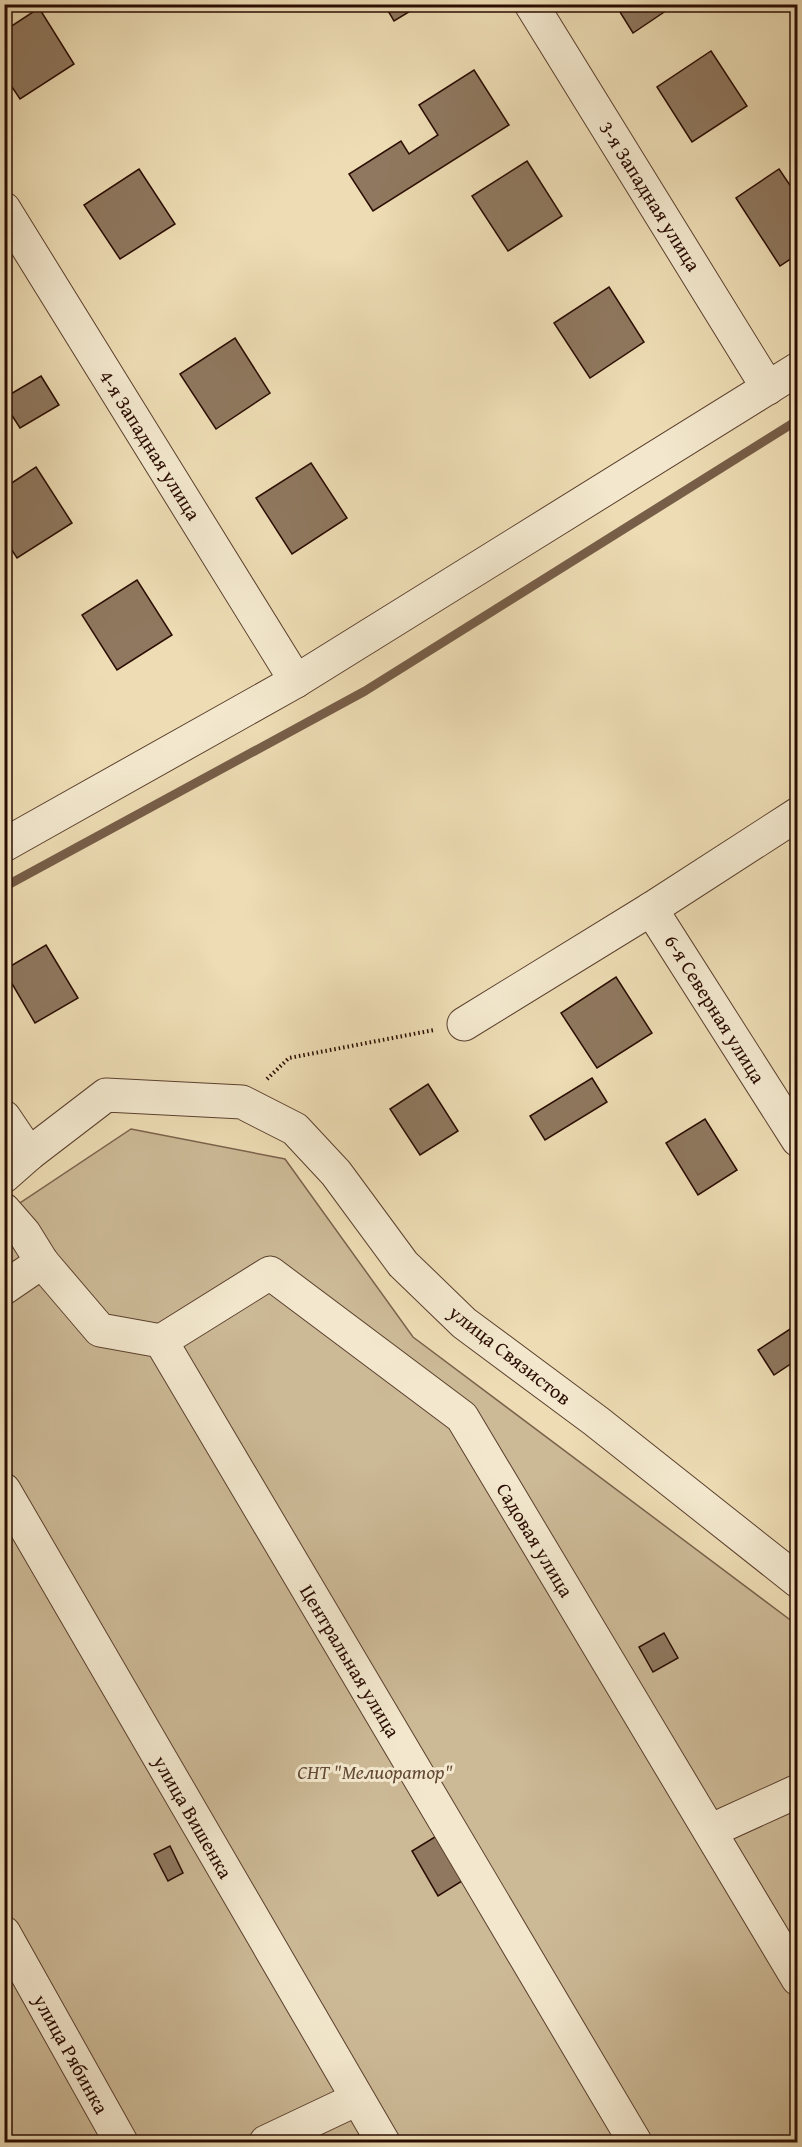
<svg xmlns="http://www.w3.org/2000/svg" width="802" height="2147" font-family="'Gentium Book Plus',serif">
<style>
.green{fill:#ccb996;stroke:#7b624c;stroke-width:1.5}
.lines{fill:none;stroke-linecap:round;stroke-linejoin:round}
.stream{stroke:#775e48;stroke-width:9}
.building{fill:#8f785f;stroke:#2a0c02;stroke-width:1.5}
.minor-casing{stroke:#5b402e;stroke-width:35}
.path{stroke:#2a0c02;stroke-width:4;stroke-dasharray:1.5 3;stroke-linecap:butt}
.minor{stroke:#f3e8ce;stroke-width:33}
.labels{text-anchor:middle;stroke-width:6;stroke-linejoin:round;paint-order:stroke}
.street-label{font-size:20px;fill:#2a0c02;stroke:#f3e8ce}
.park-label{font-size:20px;font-style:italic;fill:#634936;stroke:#f3e8ce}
</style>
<rect width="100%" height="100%" fill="#eddcb4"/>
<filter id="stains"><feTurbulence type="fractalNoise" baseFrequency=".00333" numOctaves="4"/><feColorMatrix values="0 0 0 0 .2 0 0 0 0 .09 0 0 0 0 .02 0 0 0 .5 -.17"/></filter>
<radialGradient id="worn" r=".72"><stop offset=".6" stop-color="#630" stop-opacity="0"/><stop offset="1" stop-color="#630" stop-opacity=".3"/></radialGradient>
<path class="green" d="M131 1129 285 1159 413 1337 797 1625V2142H5V1213Z"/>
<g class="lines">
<path class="stream" d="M4 887 365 691 798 420"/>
</g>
<g class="building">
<path d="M384 4H422L394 21Z"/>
<path d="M615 4H676L633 33Z"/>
<path d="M39 8 74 64 20 99 4 75V31Z"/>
<path d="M711 51 747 106 692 142 657 87Z"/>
<path d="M474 70 509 125 373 211 349 174 401 141 409 154 438 135 419 105Z"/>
<path d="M527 161 562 216 508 251 472 196Z"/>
<path d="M139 169 175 224 120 259 84 205Z"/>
<path d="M779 169 798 197V254L780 266 736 198Z"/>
<path d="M609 287 644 342 590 378 554 323Z"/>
<path d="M235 338 270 393 216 429 180 374Z"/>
<path d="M41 376 59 405 20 428 4 403V398Z"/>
<path d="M311 463 347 518 292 554 256 498Z"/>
<path d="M36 467 72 523 17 558 4 538V488Z"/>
<path d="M137 580 172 635 117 670 82 615Z"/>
<path d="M46 945 78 998 35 1023 4 970Z"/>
<path d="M616 977 652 1033 597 1068 561 1013Z"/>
<path d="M592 1078 607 1102 545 1140 530 1116Z"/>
<path d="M428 1084 458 1131 420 1155 390 1109Z"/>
<path d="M705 1119 737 1170 698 1195 666 1143Z"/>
<path d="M798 1324V1359L774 1375 758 1350Z"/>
<path d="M664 1633 678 1658 653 1672 639 1647Z"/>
<path d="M443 1832 470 1876 438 1896 412 1851Z"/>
<path d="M170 1846 183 1873 168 1881 154 1854Z"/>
</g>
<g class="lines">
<defs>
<g id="minor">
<path d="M531 4 768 388"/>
<path d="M4 209 296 681"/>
<path d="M4 845 296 681 798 369"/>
<path d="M651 909 798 1140"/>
<path d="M464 1024 651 909 798 814"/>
<path d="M4 1117 29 1154"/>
<path d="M4 1176 29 1154 106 1095 242 1102 295 1129 336 1173 403 1264 464 1323 596 1421 798 1581"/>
<path d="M4 1210 24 1233 42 1262 4 1288"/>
<path d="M42 1262 100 1330 161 1341 635 2142"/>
<path d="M161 1341 270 1273 462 1417 798 1979"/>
<path d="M4 1490 383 2142"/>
<path d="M710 1831 798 1791"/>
<path d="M4 1933 121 2142"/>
<path d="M266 2142 357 2099"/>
</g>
</defs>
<use href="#minor" class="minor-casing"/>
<path class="path" d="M267 1079 289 1058 434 1030"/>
<use href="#minor" class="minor"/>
</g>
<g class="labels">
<g class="street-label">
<text transform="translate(650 196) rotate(58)" y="7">3-я Западная улица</text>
<text transform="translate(150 445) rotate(58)" y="7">4-я Западная улица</text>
<text transform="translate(715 1009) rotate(58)" y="7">6-я Северная улица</text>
<text transform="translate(510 1355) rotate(38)" y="7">улица Связистов</text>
<text transform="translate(535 1540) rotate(59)" y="7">Садовая улица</text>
<text transform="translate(350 1661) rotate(59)" y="7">Центральная улица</text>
<text transform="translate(193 1817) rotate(60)" y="7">улица Вишенка</text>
<text transform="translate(71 2054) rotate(61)" y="7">улица Рябинка</text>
</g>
<g class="park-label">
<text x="375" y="1779">СНТ "Мелиоратор"</text>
</g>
</g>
<rect width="802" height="2147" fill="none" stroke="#eddcb4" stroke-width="24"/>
<rect x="6" y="6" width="790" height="2135" fill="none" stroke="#2a0c02" stroke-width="3"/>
<rect x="12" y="12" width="778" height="2123" fill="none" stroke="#2a0c02" stroke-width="1.5"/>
<rect width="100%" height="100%" filter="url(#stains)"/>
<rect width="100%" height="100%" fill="url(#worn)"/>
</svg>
